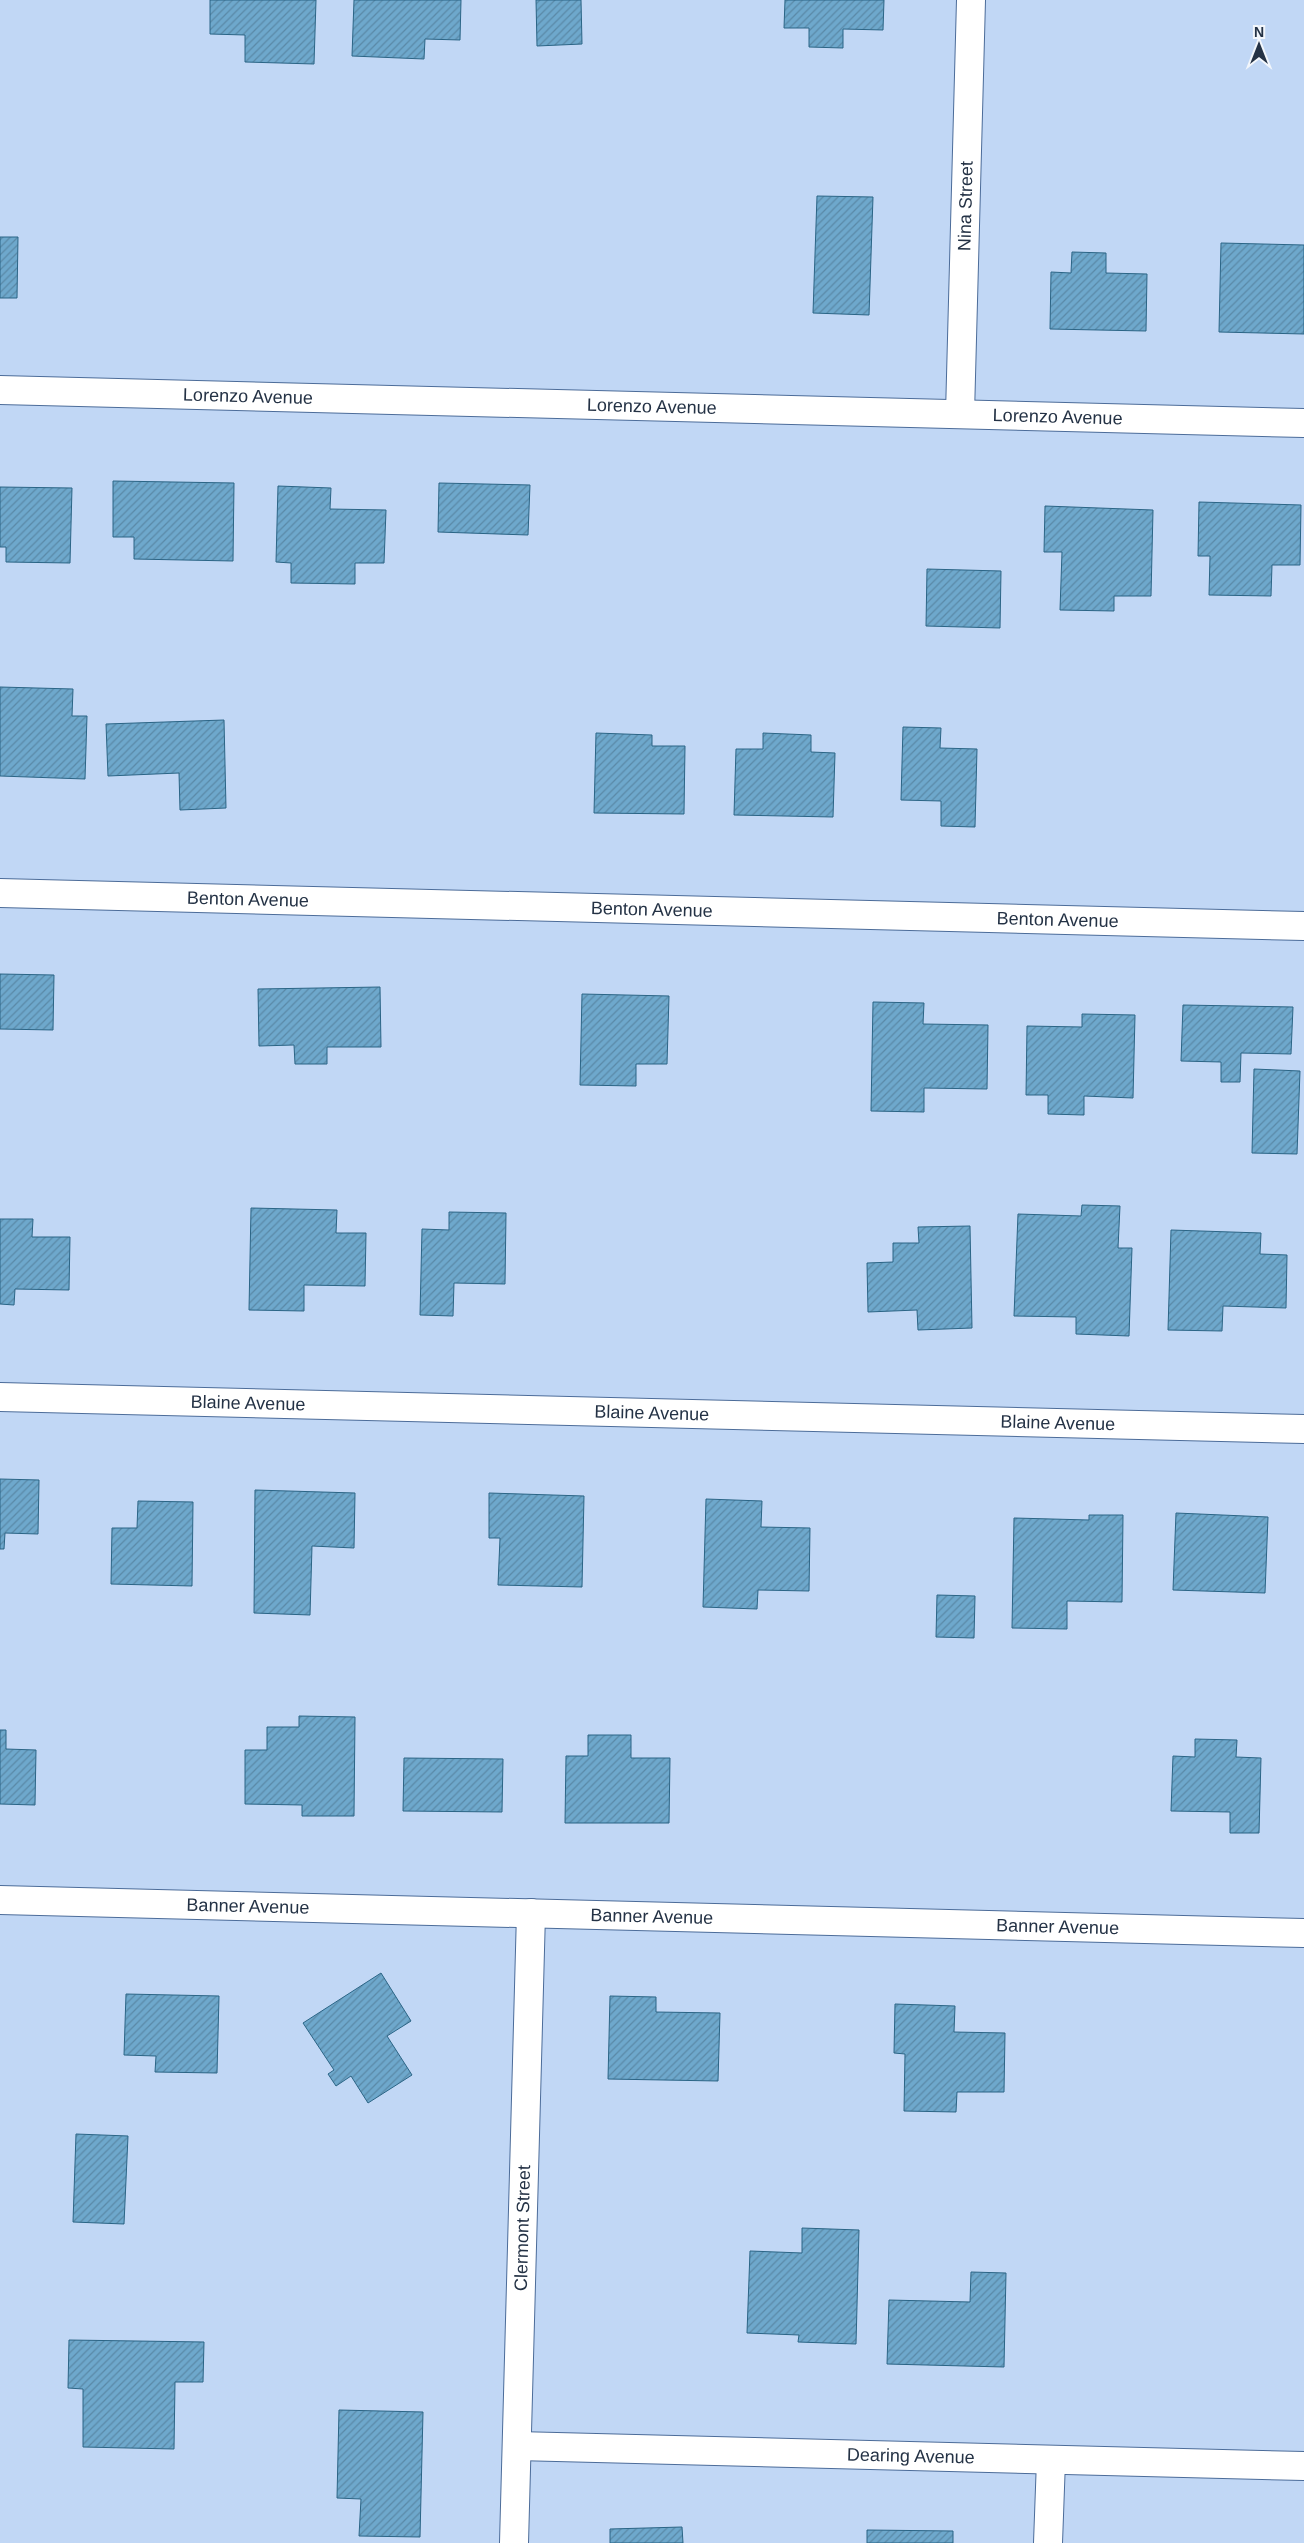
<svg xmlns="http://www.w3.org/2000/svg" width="1304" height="2543" font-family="Arial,sans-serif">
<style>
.building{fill:url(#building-hatch);stroke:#2b6586}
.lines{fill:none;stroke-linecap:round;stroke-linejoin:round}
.minor-casing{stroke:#4c6c99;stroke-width:30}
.minor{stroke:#fff;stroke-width:28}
.labels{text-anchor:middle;stroke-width:4;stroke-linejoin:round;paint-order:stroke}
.street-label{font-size:18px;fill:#243245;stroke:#f2f6fb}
</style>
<defs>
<pattern id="building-hatch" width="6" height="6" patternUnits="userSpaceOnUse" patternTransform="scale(1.25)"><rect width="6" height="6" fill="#6ea8cc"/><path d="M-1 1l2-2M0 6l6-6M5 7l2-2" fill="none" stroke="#5a89a7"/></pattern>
</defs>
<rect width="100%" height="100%" fill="#c1d7f5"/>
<g class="building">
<path d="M210 0H316L314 64 245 62V35L210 34Z"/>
<path d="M354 0H461L460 40 425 39 424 59 352 56Z"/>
<path d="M536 0H581L582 44 537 46Z"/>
<path d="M785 0H884L883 30 843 29V48L809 47V28H784Z"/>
<path d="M817 196 873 197 869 315 813 313Z"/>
<path d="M0 237H18L17 298H0Z"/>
<path d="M1221 243 1304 245V334L1219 332Z"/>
<path d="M1072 252 1106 253V273L1147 274 1146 331 1050 329 1051 272 1071 273Z"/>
<path d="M113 481 234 483 233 561 134 559V537H113Z"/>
<path d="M439 483 530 485 528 535 438 532Z"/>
<path d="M278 486 331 488 330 509 386 510 384 563H355V584L291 583V563L276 562Z"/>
<path d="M0 487 72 488 70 563 6 562V547H0Z"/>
<path d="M1199 502 1301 505 1300 565H1272L1271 596 1209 595 1210 556H1198Z"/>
<path d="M1045 506 1153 510 1151 596H1114V611L1060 610 1062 552H1044Z"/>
<path d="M927 569 1001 571 1000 628 926 626Z"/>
<path d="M0 687 73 689 72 716H87L85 779 0 776Z"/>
<path d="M224 720 226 808 180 810 179 773 108 776 106 724Z"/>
<path d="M903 727 941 728 940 748 977 749 975 827 941 826V801L901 800Z"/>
<path d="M596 733 652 735V746H685L684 814 594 813Z"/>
<path d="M763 733 811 735V752L835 753 833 817 734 815 736 749H763Z"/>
<path d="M0 974 54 975 53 1030 0 1029Z"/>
<path d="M380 987 381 1047H327V1064H295L294 1045 259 1046 258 989Z"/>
<path d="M582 994 669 996 667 1064H636V1086L580 1085Z"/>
<path d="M873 1002 924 1003 923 1024 988 1025 987 1089 924 1088V1112L871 1111Z"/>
<path d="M1183 1005 1293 1007 1291 1054 1241 1053 1240 1082H1221V1062L1181 1061Z"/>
<path d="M1082 1014 1135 1015 1133 1098 1084 1096V1115L1048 1114V1095H1026L1027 1026 1082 1027Z"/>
<path d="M1254 1069 1300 1071 1297 1154 1252 1153Z"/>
<path d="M1082 1205 1120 1206 1118 1248H1132L1129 1336 1076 1334V1317L1014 1316 1018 1214 1081 1216Z"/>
<path d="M251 1208 337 1210 336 1233H366L365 1286 304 1285V1311L249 1310Z"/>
<path d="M449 1212 506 1213 505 1284 454 1283 453 1316 420 1315 422 1229 449 1230Z"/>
<path d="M0 1219H33L32 1237H70L69 1290 15 1289 14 1305 0 1304Z"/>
<path d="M970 1226 972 1328 918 1330 917 1310 868 1312 867 1263 893 1262V1243H919L918 1227Z"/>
<path d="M1171 1230 1261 1233 1260 1254 1287 1255 1286 1308 1223 1306 1222 1331 1168 1330Z"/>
<path d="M0 1479 39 1480 38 1534 5 1533 4 1549H0Z"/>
<path d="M255 1490 355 1493 354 1548 312 1546 310 1615 254 1613Z"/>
<path d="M489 1493 584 1496 582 1587 498 1585 500 1538H489Z"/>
<path d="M706 1499 762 1501 761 1527 810 1528 809 1591 758 1590 757 1609 703 1607Z"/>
<path d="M138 1501 193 1502 192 1586 111 1584 112 1528H137Z"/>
<path d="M1176 1513 1268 1517 1265 1593 1173 1590Z"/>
<path d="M1089 1515H1123L1122 1602 1067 1601V1629L1012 1628 1014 1518 1089 1520Z"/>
<path d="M937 1595 975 1596 974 1638 936 1637Z"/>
<path d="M299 1716 355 1717 354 1816H302V1805L245 1804V1750H267V1727H299Z"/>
<path d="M0 1730H6V1749L36 1750 35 1805 0 1804Z"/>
<path d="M588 1735H631V1758H670L669 1823H565L566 1756H588Z"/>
<path d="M1195 1739 1237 1740 1236 1757 1261 1758 1259 1833H1230V1812L1171 1811 1173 1756 1195 1757Z"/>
<path d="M404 1758 503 1759 502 1812 403 1811Z"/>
<path d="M381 1973 411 2021 387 2036 412 2075 368 2103 351 2076 336 2086 328 2074 334 2070 303 2023Z"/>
<path d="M126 1994 219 1996 217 2073 155 2072 156 2056 124 2055Z"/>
<path d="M610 1996 656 1997V2012L720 2013 718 2081 608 2079Z"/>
<path d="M895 2004 955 2006 954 2032 1005 2033 1004 2092H957L956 2112 904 2111 905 2054 894 2053Z"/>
<path d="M76 2134 128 2136 124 2224 73 2222Z"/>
<path d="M802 2228 859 2230 856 2344 798 2342 799 2335 747 2333 750 2251 802 2253Z"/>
<path d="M971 2272 1006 2273 1004 2367 887 2364 889 2300 970 2302Z"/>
<path d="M69 2340 204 2342 203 2382H175L174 2449 83 2447V2389L68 2388Z"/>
<path d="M339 2410 423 2412 420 2537 359 2536 361 2499 337 2498Z"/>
<path d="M682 2527 683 2543H610V2529Z"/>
<path d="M867 2530 953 2531V2543H867Z"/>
</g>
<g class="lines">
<defs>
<g id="minor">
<path id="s1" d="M0 390 1304 423"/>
<path id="s2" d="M960 414 971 0"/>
<path id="s3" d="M0 893 1304 926"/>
<path id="s4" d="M0 1397 1304 1429"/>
<path id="s5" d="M0 1900 1304 1933"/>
<path id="s6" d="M517 2446 1304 2466"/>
<path id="s7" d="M514 2543 531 1913"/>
<path d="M1048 2543 1051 2460"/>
</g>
</defs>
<use href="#minor" class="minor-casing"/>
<use href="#minor" class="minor"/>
</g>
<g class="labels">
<g class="street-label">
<text dy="6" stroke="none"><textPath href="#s2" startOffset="208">Nina Street</textPath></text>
<text dy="6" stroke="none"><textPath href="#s1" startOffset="248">Lorenzo Avenue</textPath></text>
<text dy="6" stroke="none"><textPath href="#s1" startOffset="652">Lorenzo Avenue</textPath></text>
<text dy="6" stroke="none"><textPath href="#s1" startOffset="1058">Lorenzo Avenue</textPath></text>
<text dy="6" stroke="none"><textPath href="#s3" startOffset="248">Benton Avenue</textPath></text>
<text dy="6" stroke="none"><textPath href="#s3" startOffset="652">Benton Avenue</textPath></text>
<text dy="6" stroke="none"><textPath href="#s3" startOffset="1058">Benton Avenue</textPath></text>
<text dy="6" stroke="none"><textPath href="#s4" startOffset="248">Blaine Avenue</textPath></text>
<text dy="6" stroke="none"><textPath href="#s4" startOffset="652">Blaine Avenue</textPath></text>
<text dy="6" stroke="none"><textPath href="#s4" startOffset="1058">Blaine Avenue</textPath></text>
<text dy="6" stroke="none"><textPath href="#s5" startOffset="248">Banner Avenue</textPath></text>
<text dy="6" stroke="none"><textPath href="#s5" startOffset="652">Banner Avenue</textPath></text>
<text dy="6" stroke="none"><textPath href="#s5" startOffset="1058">Banner Avenue</textPath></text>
<text dy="6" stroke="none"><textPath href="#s7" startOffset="315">Clermont Street</textPath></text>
<text dy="6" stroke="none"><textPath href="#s6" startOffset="394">Dearing Avenue</textPath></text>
</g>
</g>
<g transform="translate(1259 45)" stroke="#f2f6fb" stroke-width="4" paint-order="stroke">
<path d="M0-4L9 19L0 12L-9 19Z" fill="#243245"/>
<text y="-8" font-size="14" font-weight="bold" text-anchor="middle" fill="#243245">N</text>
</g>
</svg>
